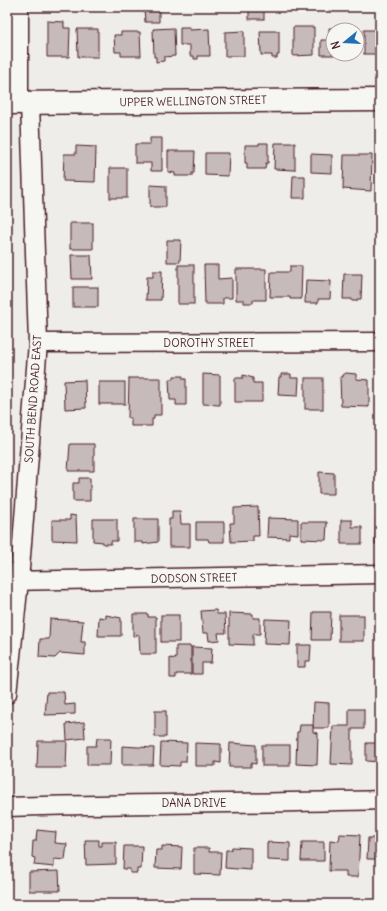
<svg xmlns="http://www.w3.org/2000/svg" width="387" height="911" font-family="Delius,sans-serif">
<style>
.building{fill:#c6babb;stroke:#4a1f2b}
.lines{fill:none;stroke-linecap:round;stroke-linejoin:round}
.street-casing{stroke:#4a1f2b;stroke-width:21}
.secondary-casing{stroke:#4a1f2b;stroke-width:25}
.street{stroke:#f6f6f2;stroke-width:18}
.secondary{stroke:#f6f6f2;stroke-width:22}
.labels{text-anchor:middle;stroke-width:4;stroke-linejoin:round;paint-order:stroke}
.street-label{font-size:11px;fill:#4a1f2b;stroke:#f6f6f2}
</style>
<rect width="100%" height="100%" fill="#efedea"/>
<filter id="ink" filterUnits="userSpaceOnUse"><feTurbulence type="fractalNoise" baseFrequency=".025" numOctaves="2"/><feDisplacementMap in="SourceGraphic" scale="8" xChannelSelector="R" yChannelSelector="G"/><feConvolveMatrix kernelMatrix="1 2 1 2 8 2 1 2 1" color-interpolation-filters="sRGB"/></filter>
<g filter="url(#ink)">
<g class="building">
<path d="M144 7H159V22H145Z"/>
<rect x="249" y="7" width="15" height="12"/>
<path d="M47 21 64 22V28H70L69 57H47Z"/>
<path d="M180 27H190V30L209 29 210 56H198V59H194V56H190V45H180Z"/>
<path d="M293 27H314V55L293 56Z"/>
<path d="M174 28 175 56 164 57V61L156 62V57H154L153 29Z"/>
<path d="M329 28H349V30H333V54L349 55H321V40H329Z"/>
<path d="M77 29H98V57H78Z"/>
<rect x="364" y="30" width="16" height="24"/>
<path d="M244 31V56H225V32Z"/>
<path d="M260 31H279V55H277V58H272V55H261Z"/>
<path d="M121 32H140L141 56H121V52H115L114 35H121Z"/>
<path d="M150 138H162V171H151V163H135V144H150Z"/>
<path d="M259 143H268V163H266L265 169H247V163H245V145H259Z"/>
<path d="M275 143H295V170L274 169Z"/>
<path d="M76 146 96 147 95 182 63 181 64 154H76Z"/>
<path d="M168 151H195L194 173H192V176H175V173L168 172Z"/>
<path d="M205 153H229L228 176 205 175Z"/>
<path d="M311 154 332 155V173L311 172Z"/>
<path d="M344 155H372L371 191 343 189Z"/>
<rect x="110" y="168" width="17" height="30"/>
<path d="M293 176H305V198H292Z"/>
<path d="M150 185 166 186V207H150Z"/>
<rect x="70" y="223" width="23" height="26"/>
<path d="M167 240H181L180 262H167Z"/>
<path d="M71 255H91L92 279H72Z"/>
<rect x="178" y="265" width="16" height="39"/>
<path d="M204 265H218V279L232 278V298H223V304H205Z"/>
<path d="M290 266H302L301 299H290V297H270L271 272H290Z"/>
<path d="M236 269H266V300H253V303H244V300H236Z"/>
<path d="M153 271H162L161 300H146L147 277H153Z"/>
<path d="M344 274H362L361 299H357V301H352V299H343Z"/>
<rect x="378" y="274" width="2" height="25"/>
<path d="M306 280 331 281 330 299H318V303H305Z"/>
<rect x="73" y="287" width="25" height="20"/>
<path d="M346 373 356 374V379L369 380V407L341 406 340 377H343V375Z"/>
<path d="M203 374 220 375V405L203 404Z"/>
<path d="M281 374H291V378H299L298 396 278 395 279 377H281Z"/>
<path d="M243 375 253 378V383H262V402H235V378H243Z"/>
<path d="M174 376H183V379H186V405H176V400H170L169 379H174Z"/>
<path d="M129 378H161V415H154V419H152V426H131V418H128Z"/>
<rect x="305" y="378" width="18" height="31"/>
<path d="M85 380 86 408 65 409 64 381Z"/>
<rect x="99" y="382" width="26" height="22"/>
<path d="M70 444H94V471H68Z"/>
<path d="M319 472 334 473V494H319Z"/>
<path d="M79 478H90V501H73V483H79Z"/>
<path d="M258 507 259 536H253V541L231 542 230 523H234V508Z"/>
<path d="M172 511H180L181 524H190V547H169V519H172Z"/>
<path d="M70 515 76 516 77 541 52 540V520H70Z"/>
<path d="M268 518 298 519V534L289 533V538L267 537Z"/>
<path d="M376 518H380V544H375Z"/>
<path d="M93 519H117V541H111V544H103V542L93 541Z"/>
<path d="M134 519H158V542L143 544V542H134Z"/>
<path d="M341 520H352V527H362V544H341Z"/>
<path d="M196 522H224V542H209L208 539H196Z"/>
<path d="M301 522H327L326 540 301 539Z"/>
<path d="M216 610 217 614H225L226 633H218L219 640 209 641 208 633H203L201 611Z"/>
<path d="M313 612H331L330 640H312Z"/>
<path d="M229 613 253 614V618H260V634H253V645L229 644Z"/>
<rect x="378" y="613" width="2" height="29"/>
<path d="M133 614H148V617H156V654H140L139 635 133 636Z"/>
<path d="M106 615 121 618V636H98L99 617 106 618Z"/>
<rect x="161" y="615" width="18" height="27"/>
<rect x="339" y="615" width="25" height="26"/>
<path d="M50 619 83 621 81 642H85V655L60 653 55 658 39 657 40 639H49Z"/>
<path d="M265 619 291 620 290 645 264 644Z"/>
<path d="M297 645H311L310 661H305V667H297Z"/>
<path d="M176 646H191V674H176V678H170V658L176 659Z"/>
<path d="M192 647 212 648 211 663H202V674H192Z"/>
<path d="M47 692H64L65 705 75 704V714L45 715Z"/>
<path d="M314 702 329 703V728H313Z"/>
<path d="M349 709H364V729H352V765L331 764 333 726H349Z"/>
<rect x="155" y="711" width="11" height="26"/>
<path d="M84 722 85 738 67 740 66 724Z"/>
<path d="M300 725H313V732L318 733 317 765 296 764 297 732H299Z"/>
<path d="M97 738H111L110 765H87V746H96Z"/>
<path d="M38 741H67L66 768H37Z"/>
<path d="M161 742 187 743 186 762H180V766L160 765Z"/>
<path d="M195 743 221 744V763L215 762V766H195Z"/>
<path d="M230 743 256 745V764L251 763V767H229Z"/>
<path d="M366 743H380V762L366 761Z"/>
<rect x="262" y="745" width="28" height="21"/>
<path d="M122 746 154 748 153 765H122Z"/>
<path d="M37 830 56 832 55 843 67 844 65 860 54 859V867L34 865 35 858 32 857 33 841H36Z"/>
<path d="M340 834 360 835 358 877H346V871H329L330 840 339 841Z"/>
<path d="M368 838H380V859H367Z"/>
<path d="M85 840H99V846H102V842H116V864L86 865Z"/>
<path d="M267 842 290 843V861L267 860Z"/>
<path d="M302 842H324V861H301Z"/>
<path d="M124 846H142L141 869H137V873H130V869H123Z"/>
<path d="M162 846 182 847 181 869 155 868 156 850H162Z"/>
<path d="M232 847 251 848V870L225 868 226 850H231Z"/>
<path d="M194 848H209V852H221L220 875 194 874Z"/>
<path d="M59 871 60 891H29V872Z"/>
<path d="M58 900V904H26V901Z"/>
</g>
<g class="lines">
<defs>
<g id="street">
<path d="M19 7V102"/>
<path d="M38 343 380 342"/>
<path d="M8 581 380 574"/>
<path d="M7 694 19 581 38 343 30 103"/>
<path d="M7 807C131 803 256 804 380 800"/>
</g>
<path id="secondary" d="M7 103 380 100"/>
</defs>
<use href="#street" class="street-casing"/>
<use href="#secondary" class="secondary-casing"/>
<use href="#street" class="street"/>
<use href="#secondary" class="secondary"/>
</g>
</g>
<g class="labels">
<g class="street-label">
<text transform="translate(193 101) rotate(-1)" y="4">UPPER WELLINGTON STREET</text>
<text x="209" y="347">DOROTHY STREET</text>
<text transform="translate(33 399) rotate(-86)" y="4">SOUTH BEND ROAD EAST</text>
<text transform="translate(194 578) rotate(-1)" y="4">DODSON STREET</text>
<text x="194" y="807">DANA DRIVE</text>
</g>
</g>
<rect width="387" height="911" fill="none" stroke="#f6f6f2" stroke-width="24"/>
<rect x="12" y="12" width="363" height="887" fill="none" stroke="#4a1f2b" stroke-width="1.5" filter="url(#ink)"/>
<g transform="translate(345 42) rotate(252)"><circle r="19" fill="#f6f6f2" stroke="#b1a0a2"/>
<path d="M0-3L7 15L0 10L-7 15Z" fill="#1f6fb2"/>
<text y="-6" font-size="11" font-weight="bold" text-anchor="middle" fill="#4a1f2b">N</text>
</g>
</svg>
